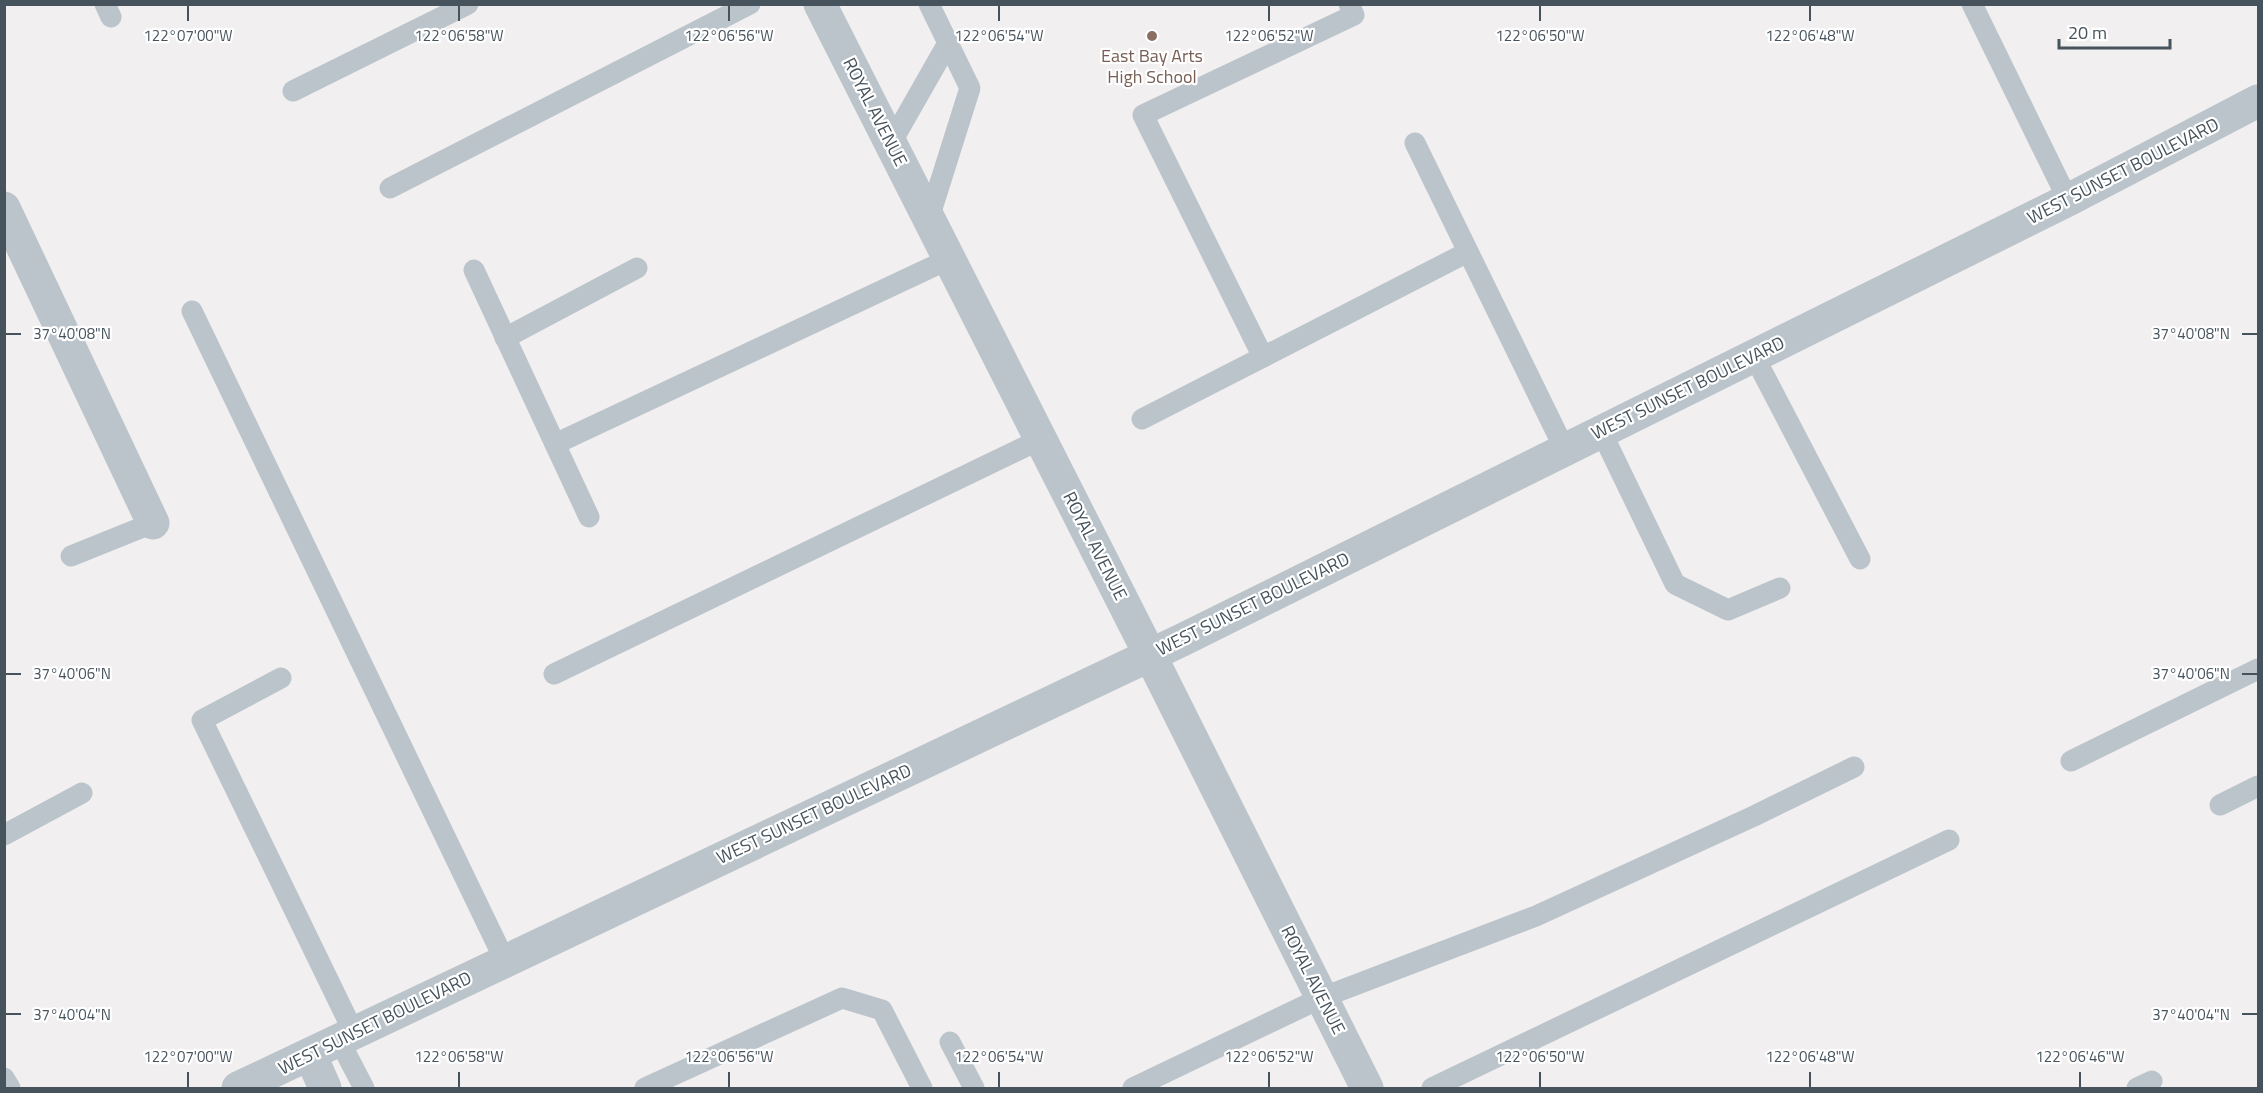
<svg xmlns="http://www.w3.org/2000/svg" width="2263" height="1093" font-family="'Titillium Web',sans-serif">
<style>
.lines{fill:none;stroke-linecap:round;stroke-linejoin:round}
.lane{stroke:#bbc4cb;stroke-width:21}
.street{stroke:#bbc4cb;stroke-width:33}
.ticks{fill:none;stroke:#47535c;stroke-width:2}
.education-dot{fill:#8d6e63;stroke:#fff;stroke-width:2}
.labels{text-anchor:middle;stroke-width:4.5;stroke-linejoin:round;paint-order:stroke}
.education-label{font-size:18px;fill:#785e54;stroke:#fff}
.street-label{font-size:18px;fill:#47535c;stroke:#fff}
.ticks-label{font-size:15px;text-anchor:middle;fill:#47535c;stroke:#fff;stroke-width:4.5;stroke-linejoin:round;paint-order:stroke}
</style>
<rect width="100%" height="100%" fill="#f1efef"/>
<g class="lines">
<g class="lane">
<path d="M105 4 111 17"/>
<path d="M1972 4 2068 200"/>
<path d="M293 91 468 4"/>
<path d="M891 143 948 43 929 4"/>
<path d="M1415 143 1565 450"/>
<path d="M390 188 750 4"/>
<path d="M929 218 970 88 948 43"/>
<path d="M474 270 589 517"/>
<path d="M192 311 505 961"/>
<path d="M505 338 637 268"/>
<path d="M1754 356 1860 559"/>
<path d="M1263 357 1143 115 1354 15 1349 4"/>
<path d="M1142 419 1468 252"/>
<path d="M1601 431 1675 584 1728 610 1780 588"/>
<path d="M555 444 949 259"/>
<path d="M71 556 153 523"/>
<path d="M554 674 1041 439"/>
<path d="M281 678 202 720 354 1033"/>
<path d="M2071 761 2258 669"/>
<path d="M2220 805 2258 786"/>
<path d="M4 835 82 793"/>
<path d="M339 1040 364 1088"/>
<path d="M950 1042 974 1088"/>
<path d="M4 1078 10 1088"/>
<path d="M645 1088 842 998 882 1010 922 1088"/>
<path d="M1133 1088 1321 998 1536 916 1754 816 1854 767"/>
<path d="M1432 1088 1949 840"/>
<path d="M2137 1088 2152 1081"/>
</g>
<g class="street">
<path d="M820 4 1150 655 1367 1088"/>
<path d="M4 208 153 523"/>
<path d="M310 1054 325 1088"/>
<path d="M238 1088 1182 640 2068 200 2258 101"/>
</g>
</g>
<path class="ticks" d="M188 6V21M459 6V21M729 6V21M999 6V21M1269 6V21M1540 6V21M1810 6V21M6 334H21M2242 334H2257M6 674H21M2242 674H2257M6 1014H21M2242 1014H2257M188 1072V1087M459 1072V1087M729 1072V1087M999 1072V1087M1269 1072V1087M1540 1072V1087M1810 1072V1087M2080 1072V1087"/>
<circle class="education-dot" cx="1152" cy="36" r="6"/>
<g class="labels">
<g class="education-label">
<text x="1152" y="62">East Bay Arts<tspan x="1152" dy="21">High School</tspan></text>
</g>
<g class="street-label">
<text transform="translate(875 112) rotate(63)" y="6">ROYAL AVENUE</text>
<text transform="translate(2123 171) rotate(-27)" y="6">WEST SUNSET BOULEVARD</text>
<text transform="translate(1688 388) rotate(-26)" y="6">WEST SUNSET BOULEVARD</text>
<text transform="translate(1095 546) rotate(63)" y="6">ROYAL AVENUE</text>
<text transform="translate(1253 604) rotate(-26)" y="6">WEST SUNSET BOULEVARD</text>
<text transform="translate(814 814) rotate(-25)" y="6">WEST SUNSET BOULEVARD</text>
<text transform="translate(1313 980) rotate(63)" y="6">ROYAL AVENUE</text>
<text transform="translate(375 1023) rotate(-26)" y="6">WEST SUNSET BOULEVARD</text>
</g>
</g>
<g class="ticks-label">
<text x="188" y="41">122°07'00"W</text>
<text x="459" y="41">122°06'58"W</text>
<text x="729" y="41">122°06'56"W</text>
<text x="999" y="41">122°06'54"W</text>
<text x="1269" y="41">122°06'52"W</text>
<text x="1540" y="41">122°06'50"W</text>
<text x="1810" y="41">122°06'48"W</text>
<text x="72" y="339">37°40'08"N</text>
<text x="2191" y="339">37°40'08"N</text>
<text x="72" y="679">37°40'06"N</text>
<text x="2191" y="679">37°40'06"N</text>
<text x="72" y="1020">37°40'04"N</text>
<text x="2191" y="1020">37°40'04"N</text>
<text x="188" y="1062">122°07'00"W</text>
<text x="459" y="1062">122°06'58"W</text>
<text x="729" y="1062">122°06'56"W</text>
<text x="999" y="1062">122°06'54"W</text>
<text x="1269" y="1062">122°06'52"W</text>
<text x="1540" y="1062">122°06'50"W</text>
<text x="1810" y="1062">122°06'48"W</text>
<text x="2080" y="1062">122°06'46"W</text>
</g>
<rect width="2263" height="1093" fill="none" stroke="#47535c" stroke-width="12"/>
<path d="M2059 39v9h111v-9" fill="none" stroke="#47535c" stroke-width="3"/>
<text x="2068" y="39" font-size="18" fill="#47535c" stroke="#ffffff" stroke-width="4.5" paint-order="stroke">20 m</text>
</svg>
